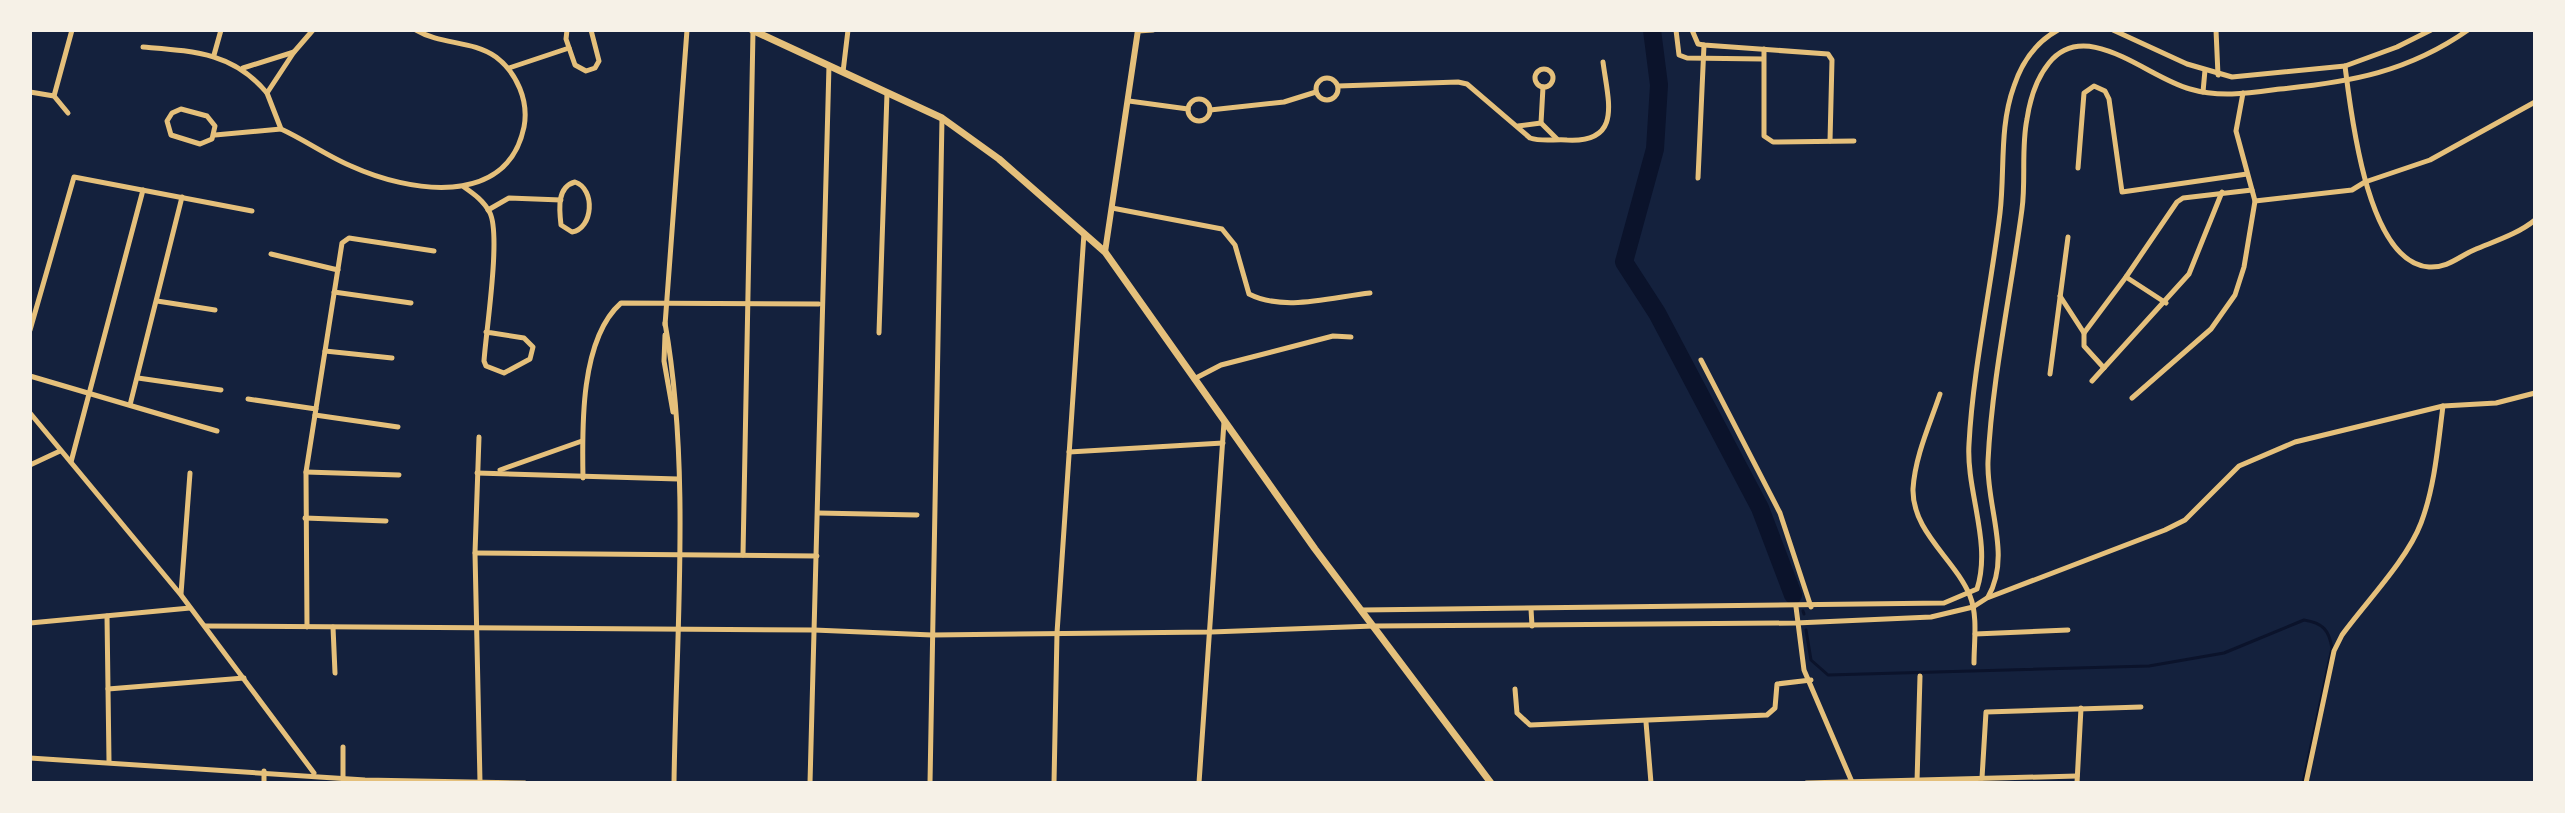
<svg xmlns="http://www.w3.org/2000/svg" width="2565" height="813" font-family="Georgia,serif">
<style>
.lines{fill:none;stroke-linecap:round;stroke-linejoin:round}
.stream{stroke:#0b132b;stroke-width:3}
.river{stroke:#0b132b;stroke-width:18}
.minor{stroke:#e5c07b;stroke-width:5}
.tertiary{stroke:#e5c07b;stroke-width:6}
.secondary{stroke:#e5c07b;stroke-width:7}
</style>
<rect width="100%" height="100%" fill="#14213d"/>
<g class="lines">
<g class="stream">
<path d="M1793 595 1796 600"/>
<path d="M1803 611 1804 614"/>
<path d="M1806 630 1811 660 1828 675 2149 666 2224 653 2304 620C2323 623 2329 630 2332 648L2303 783"/>
</g>
<path class="river" d="M1652 30 1659 85 1655 149 1624 262 1657 313 1760 508 1793 595"/>
<g class="minor">
<path d="M567 30 566 39 575 65 586 71 595 68 599 61 591 30"/>
<path d="M1676 30 1679 55 1687 58 1763 59"/>
<path d="M1692 30 1698 44 1704 45 1828 54 1832 60 1830 141"/>
<path d="M2113 30 2187 64 2232 77 2345 66 2397 47 2431 30"/>
<path d="M2216 30 2218 75"/>
<path d="M1138 31 1153 30"/>
<path d="M143 47C192 51 233 52 267 93"/>
<path d="M1764 49V136L1773 142 1854 141"/>
<path d="M294 52 267 93 281 129C305 140 327 156 351 166 408 192 507 209 524 127 529 101 517 73 496 57 472 40 441 45 416 30"/>
<path d="M214 55 221 30"/>
<path d="M2345 66C2351 113 2367 263 2429 267 2448 268 2458 257 2474 250 2495 241 2518 234 2535 220"/>
<path d="M243 68 294 52 313 30"/>
<path d="M509 68 569 48"/>
<circle cx="1544" cy="78" r="9"/>
<path d="M843 72 848 30"/>
<circle cx="1327" cy="89" r="11"/>
<path d="M1338 86 1458 82 1467 84 1530 138C1542 142 1554 139 1567 140 1623 143 1608 101 1603 62"/>
<path d="M30 92 54 96 68 113"/>
<path d="M2203 92 2205 70"/>
<path d="M54 96 72 30"/>
<circle cx="1199" cy="110" r="11"/>
<path d="M1129 101 1188 109"/>
<path d="M181 109 207 116 215 126 212 139 200 144 171 135 167 121 172 113Z"/>
<path d="M1210 110 1284 102 1316 92"/>
<path d="M1541 123 1543 87"/>
<path d="M1518 126 1541 123 1557 139"/>
<path d="M215 135 281 129"/>
<path d="M2078 168 2084 93 2094 86 2105 91 2109 99 2122 192 2247 174"/>
<path d="M1698 178 1704 45"/>
<path d="M575 182C596 189 593 229 572 232L561 225C559 208 557 187 575 182Z"/>
<path d="M464 187C474 194 484 201 490 213 501 236 486 331 484 361L486 366 504 373 530 359 533 347 524 338 486 332"/>
<path d="M2255 201 2352 190 2365 182 2430 160 2535 102"/>
<path d="M1112 208 1222 229 1235 245 1249 294C1284 312 1332 297 1370 293"/>
<path d="M488 210 509 198 561 200"/>
<path d="M271 254 338 270"/>
<path d="M2126 277 2166 303"/>
<path d="M334 292 411 303"/>
<path d="M2060 296 2084 333"/>
<path d="M157 301 215 310"/>
<path d="M665 323C691 469 676 634 674 783"/>
<path d="M665 325 687 30"/>
<path d="M30 330 74 177 252 211"/>
<path d="M879 333 887 93"/>
<path d="M665 335 664 361 673 412"/>
<path d="M325 351 392 358"/>
<path d="M1701 360 1780 513 1811 607"/>
<path d="M2104 368 2084 346V333L2126 277 2177 202 2183 198 2252 190"/>
<path d="M2050 374 2068 237"/>
<path d="M30 376 217 431"/>
<path d="M138 378 221 390"/>
<path d="M1194 379 1221 365 1333 336 1351 337"/>
<path d="M2092 381 2189 274 2222 192"/>
<path d="M1940 394C1930 424 1915 456 1913 489 1912 532 1955 559 1970 596 1978 616 1974 642 1974 663"/>
<path d="M2132 398 2211 329 2235 295 2244 267 2255 201 2236 131 2243 93"/>
<path d="M248 399 316 409"/>
<path d="M130 405 182 197"/>
<path d="M30 413 181 595 314 773"/>
<path d="M315 415 398 427"/>
<path d="M479 437 475 553 480 782"/>
<path d="M1069 452 1223 443"/>
<path d="M71 462 143 190"/>
<path d="M30 465 60 451"/>
<path d="M500 470 582 441"/>
<path d="M306 472 399 475"/>
<path d="M477 473 678 479"/>
<path d="M583 478C582 428 580 339 621 303L819 304"/>
<path d="M818 513 917 515"/>
<path d="M305 518 386 521"/>
<path d="M475 553 817 556"/>
<path d="M743 555 753 31"/>
<path d="M181 594 190 473"/>
<path d="M1988 597C2012 556 1986 506 1988 461 1992 379 2011 292 2022 209 2026 180 2021 148 2027 119 2030 99 2036 79 2049 63 2086 17 2148 78 2190 89 2220 98 2250 93 2280 89 2351 82 2408 72 2468 30"/>
<path d="M1796 607 1804 670 1852 782"/>
<path d="M1531 609 1532 626"/>
<path d="M1362 610 1944 603 1977 589C1992 543 1966 491 1969 444 1973 369 1991 288 2000 213 2005 171 1999 127 2014 86 2022 62 2036 42 2058 30"/>
<path d="M107 616 109 761"/>
<path d="M30 623 190 608"/>
<path d="M205 626 814 630 932 635 1211 632 1374 626 1796 623 1931 617 1973 607 1987 598 2165 530 2185 520 2239 466 2295 442 2443 406 2496 403 2535 393"/>
<path d="M307 627 306 472 342 243 349 238 434 251"/>
<path d="M333 627 335 673"/>
<path d="M1975 634 2068 630"/>
<path d="M108 689 244 678"/>
<path d="M1515 689 1517 713 1530 725 1767 715 1775 708 1777 684 1811 680"/>
<path d="M1646 722 1651 783"/>
<path d="M343 747V777"/>
<path d="M30 758 365 780 525 783"/>
<path d="M1982 778 1986 712 2141 707"/>
<path d="M1917 782 1920 676"/>
<path d="M264 783V771"/>
<path d="M810 783 829 65"/>
<path d="M930 783 942 118"/>
<path d="M1054 783 1057 633 1084 233"/>
<path d="M1199 783 1224 422"/>
<path d="M1806 783 2077 776"/>
<path d="M2077 783 2081 708"/>
<path d="M2306 783 2334 651 2342 635C2366 602 2407 560 2421 523 2435 486 2438 444 2443 406"/>
</g>
<path class="tertiary" d="M1105 252 1138 30"/>
<path class="secondary" d="M752 30 942 118 999 159 1105 252 1315 549 1491 783"/>
</g>
<rect width="2565" height="813" fill="none" stroke="#f6f1e7" stroke-width="64"/>
</svg>
